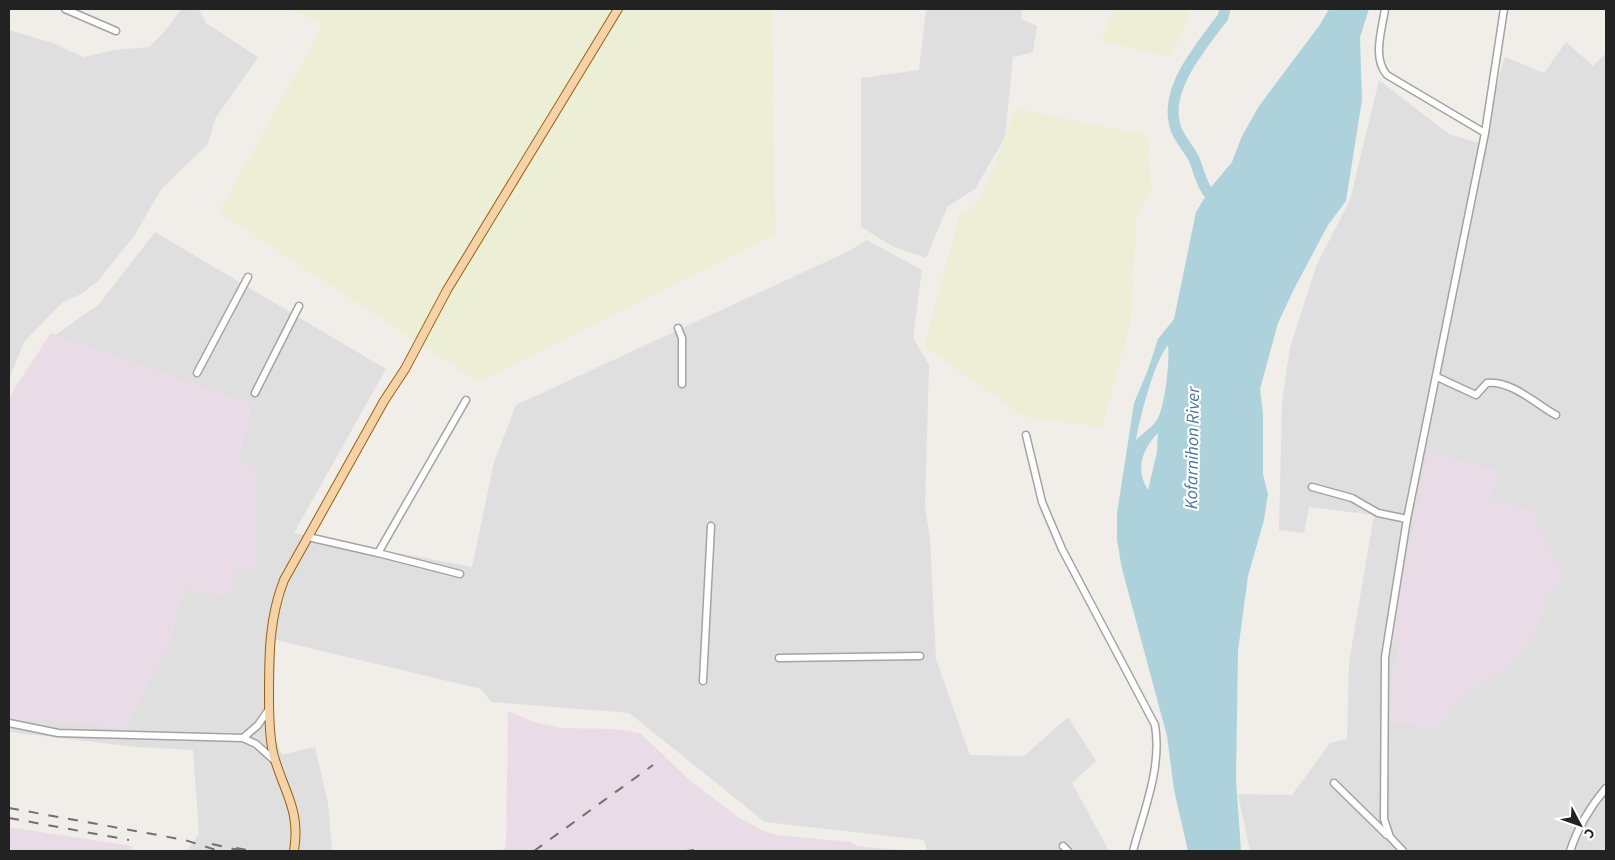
<svg xmlns="http://www.w3.org/2000/svg" width="1615" height="860" font-family="'Source Sans 3',sans-serif">
<style>
.residential{fill:#e0dfdf}
.industrial{fill:#eadce7}
.farmland{fill:#edeed6}
.water{fill:#add2db;fill-rule:evenodd}
.lines{fill:none;stroke-linecap:round;stroke-linejoin:round}
.river{stroke:#add2db;stroke-width:11}
.minor-casing{stroke:#a3a3a3;stroke-width:9}
.major-casing{stroke:#95630a;stroke-width:10}
.minor{stroke:#fff;stroke-width:6}
.major{stroke:#f6d2a9;stroke-width:8}
.rail{stroke:#707070;stroke-width:2;stroke-dasharray:10 10;stroke-linecap:butt}
.labels{text-anchor:middle;stroke-width:4.5;stroke-linejoin:round;paint-order:stroke}
.water-label{font-size:18px;font-style:italic;fill:#4c779c;stroke:#fff}
</style>
<rect width="100%" height="100%" fill="#f1eee9"/>
<g class="residential">
<path d="M181 9H199L206 23 258 57 215 119 208 144 162 188 134 236 98 281 81 294 62 303 24 342 9 379V30L53 43 83 57 114 50 149 47 165 31Z"/>
<path d="M926 9H1022L1021 19 1037 26 1033 52 1013 57 1005 137 975 189 948 206 926 258 892 246 861 227V78L919 70Z"/>
<path d="M1566 42 1593 66 1606 53V851H1250L1238 794 1292 795 1330 743 1347 739 1349 662 1374 515 1309 507 1304 533 1279 530 1282 403 1290 347 1317 264 1350 200 1379 80 1449 134 1479 143 1505 57 1544 73Z"/>
<path d="M155 232 386 369 294 533 472 567 494 462 516 405 847 252 867 240 922 270 913 338 929 365 925 507 930 538 936 659 970 755 1024 756 1068 717 1096 761 1072 783 1109 851H927L924 840 765 822 629 713 491 702 481 689 276 640 272 729 282 755 315 747 328 803 332 851H187L199 833 193 750 136 747 9 732V406L44 343 99 304Z"/>
</g>
<g class="industrial">
<path d="M51 333 253 405 238 461 258 468V570L235 568 229 597 184 589 169 646 125 728 9 719V397Z"/>
<path d="M1428 452 1498 471 1491 501 1531 509 1564 578 1547 599 1536 633 1507 668 1461 697 1442 724 1435 728 1390 723 1393 670 1400 639 1392 638Z"/>
<path d="M508 711 534 722 562 728 616 729 640 733 693 783 738 817 764 831 777 835 851 842 857 846 912 851H501L506 846Z"/>
<path d="M9 827 132 846V851H9Z"/>
</g>
<g class="farmland">
<path d="M290 9H772L775 235 478 382 219 212 323 25Z"/>
<path d="M1115 9H1191L1171 58 1101 40Z"/>
<path d="M1016 108 1148 136 1151 191 1136 218 1131 321 1102 427 1024 417 924 346 960 213 980 202Z"/>
</g>
<path class="water" d="M1329 9H1369L1360 37 1362 100 1346 201 1328 225 1294 289 1278 323 1260 389 1263 414V474L1268 494 1264 520 1248 576 1238 651 1236 779 1241 851H1188L1174 790 1167 736 1122 569 1117 540V513L1129 436 1134 403 1148 370 1158 339 1174 319 1196 212 1212 186 1232 162 1242 136 1259 106 1319 26ZM1168 345C1170 361 1165 404 1158 418 1154 426 1142 434 1136 440 1140 417 1154 362 1168 345ZM1158 433 1157 452 1148 490C1135 470 1142 449 1158 433Z"/>
<g class="lines">
<path class="river" d="M1218 201C1203 193 1200 174 1194 159 1189 149 1180 140 1176 129 1162 90 1201 47 1223 17L1225 9"/>
<defs>
<g id="minor">
<path d="M65 9 116 31"/>
<path d="M1385 9C1382 30 1372 58 1387 75L1485 133"/>
<path d="M678 328 682 338V384"/>
<path d="M197 373 248 277"/>
<path d="M1437 377 1476 395 1487 383C1511 380 1536 404 1556 415"/>
<path d="M255 393 299 306"/>
<path d="M1026 435 1042 502 1062 549 1155 725C1162 768 1144 810 1133 851"/>
<path d="M1312 487 1352 498 1378 513 1407 519"/>
<path d="M308 537 378 553"/>
<path d="M460 574 378 553 466 400"/>
<path d="M779 658 920 656"/>
<path d="M703 681 711 526"/>
<path d="M9 723 58 733 243 738 256 744 275 761"/>
<path d="M243 738 258 725 269 709"/>
<path d="M1334 783 1387 835"/>
<path d="M1063 846 1068 851"/>
<path d="M1403 851 1390 837 1384 819 1385 657 1407 519 1485 133 1504 9"/>
<path d="M1570 851C1578 827 1590 807 1606 788"/>
</g>
<path id="major" d="M294 851C301 809 283 791 273 753 269 734 269 715 269 696 269 655 269 618 284 580L384 401 405 369 447 290 618 9"/>
</defs>
<use href="#minor" class="minor-casing"/>
<use href="#major" class="major-casing"/>
<use href="#minor" class="minor"/>
<use href="#major" class="major"/>
<g class="rail">
<path d="M9 808 185 840 219 851"/>
<path d="M9 818 129 840"/>
<path d="M212 844 242 851"/>
<path d="M236 848 254 851"/>
<path d="M534 851 653 765"/>
<path d="M686 851 694 850"/>
</g>
</g>
<g class="labels">
<g class="water-label">
<text transform="translate(1192 448) rotate(-89)" y="6">Kofarnihon River</text>
</g>
</g>
<rect width="1615" height="860" fill="none" stroke="#222222" stroke-width="20"/>
<g transform="translate(1580 825) rotate(131)" stroke="#ffffff" stroke-width="4" paint-order="stroke">
<path d="M0-4L9 19L0 12L-9 19Z" fill="#222222"/>
<text y="-8" font-size="14" font-weight="bold" text-anchor="middle" fill="#222222">С</text>
</g>
</svg>
